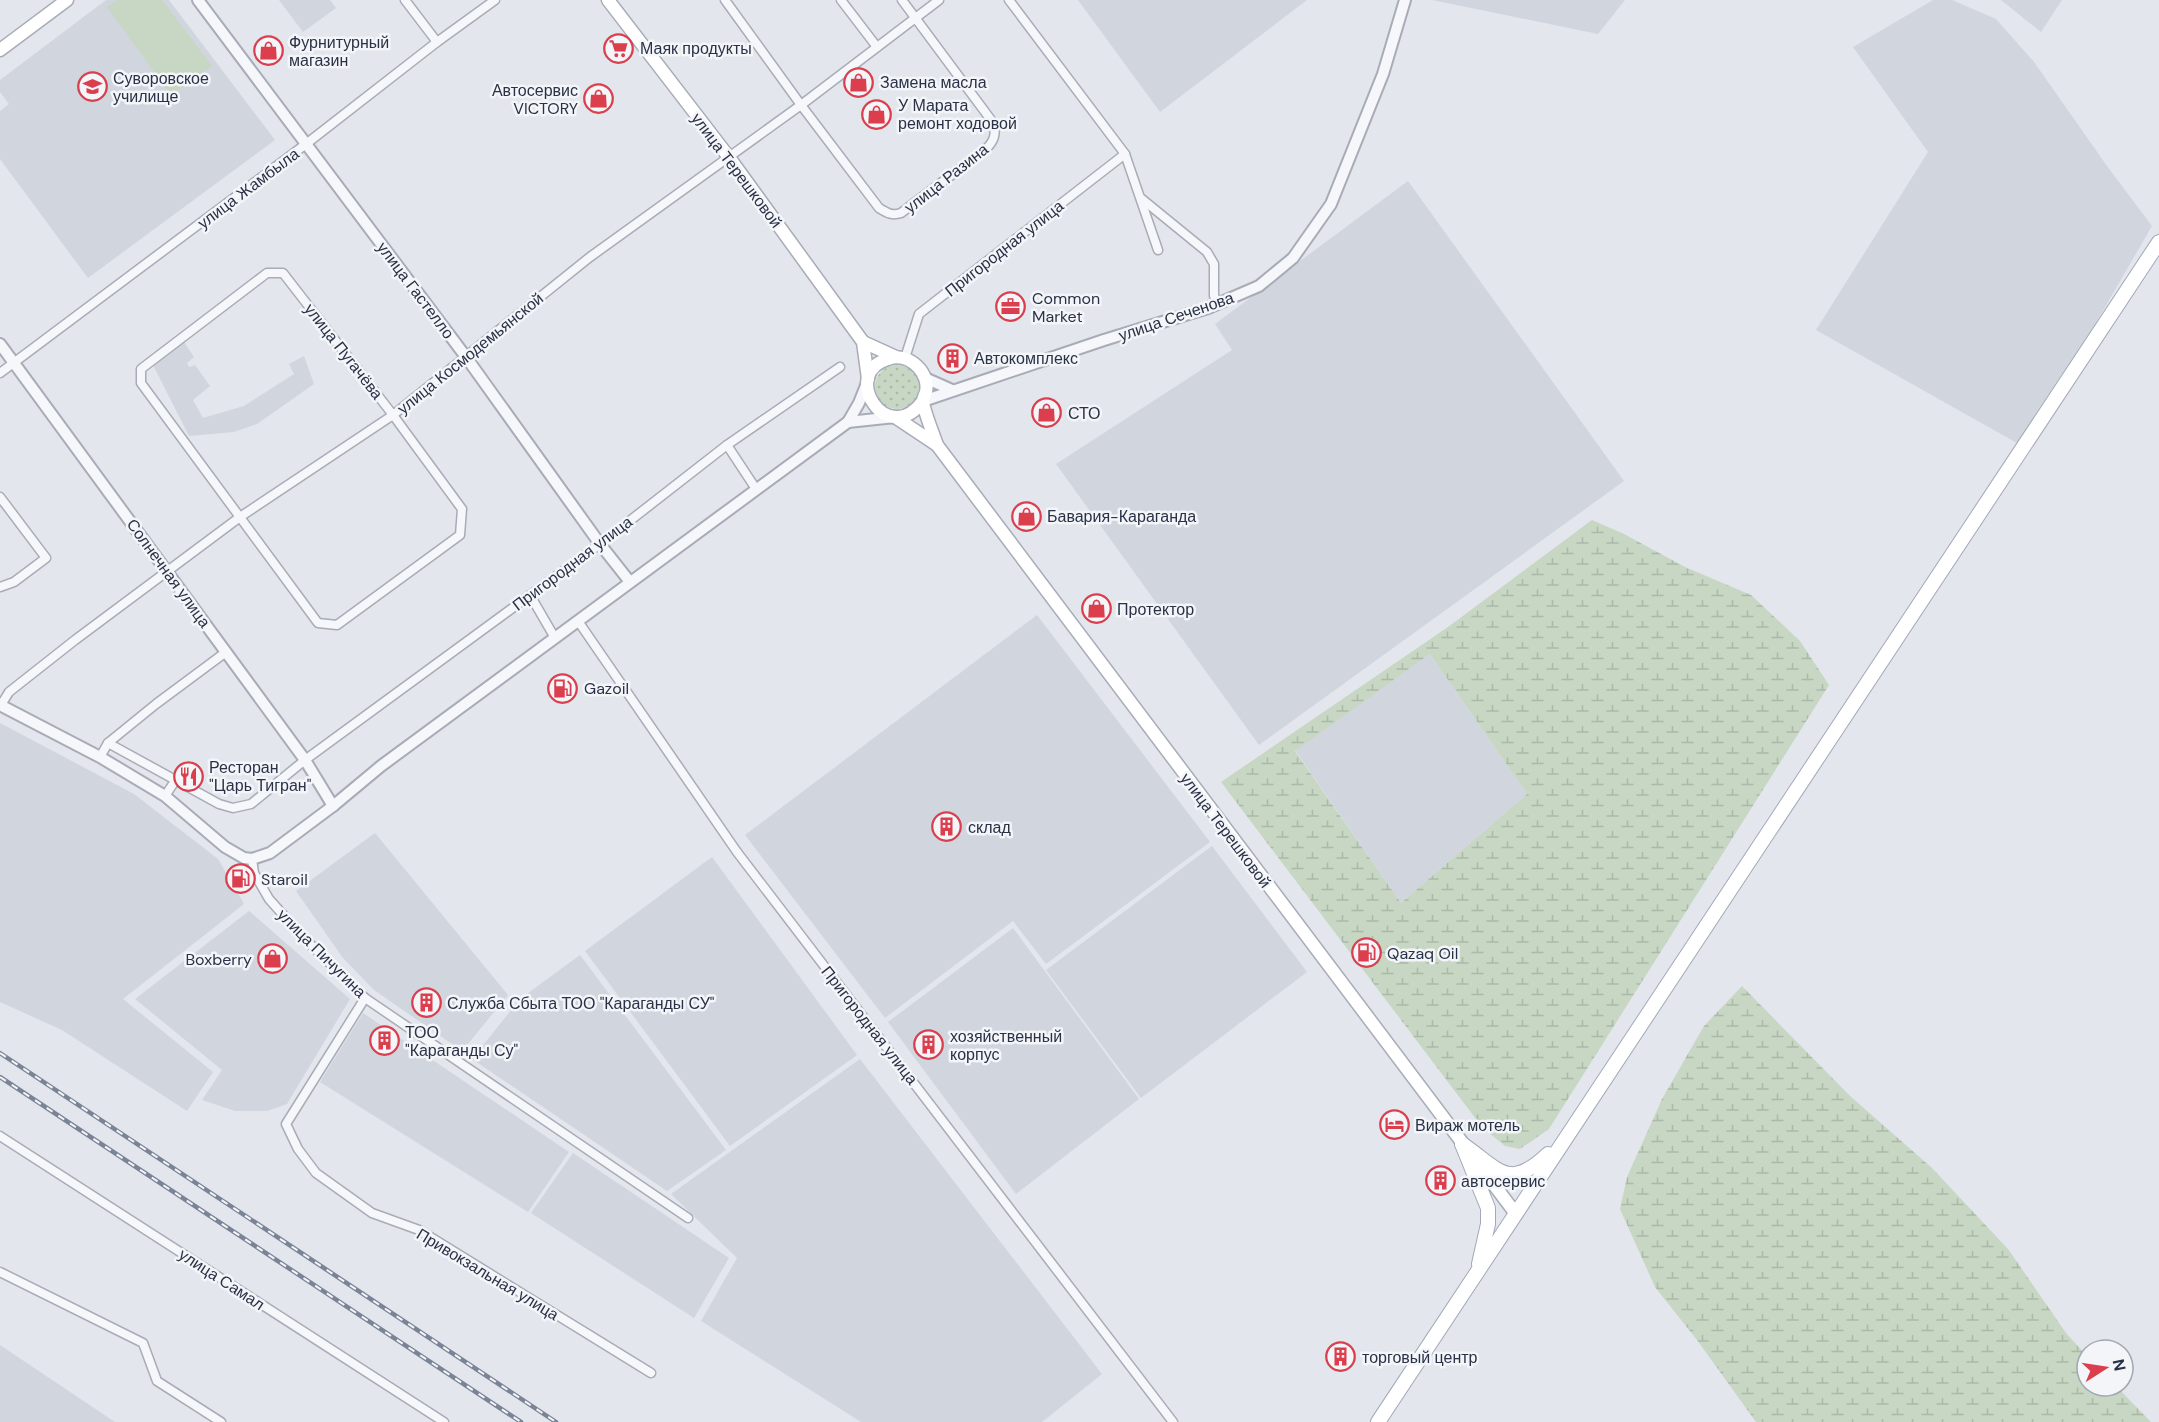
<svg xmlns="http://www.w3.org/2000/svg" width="2159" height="1422" font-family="'DM Sans',sans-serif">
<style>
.built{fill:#d1d5de}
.green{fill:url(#green-dots)}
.wetland{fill:url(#wetland-marsh);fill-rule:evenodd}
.pitch{fill:#c7d7c3}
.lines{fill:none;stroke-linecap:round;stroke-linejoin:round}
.minor-casing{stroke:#a7acb7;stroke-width:11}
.tertiary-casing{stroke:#a7acb7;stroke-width:14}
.secondary-casing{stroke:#a7acb7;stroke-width:15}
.primary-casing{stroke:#a1a9b9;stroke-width:16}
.minor{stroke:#f6f7fa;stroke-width:8}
.tertiary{stroke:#f6f7fa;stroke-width:10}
.secondary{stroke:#fff;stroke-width:12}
.primary{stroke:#fff;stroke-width:14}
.rail-casing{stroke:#7b8497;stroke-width:4.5}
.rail{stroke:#f3f5f9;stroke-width:2;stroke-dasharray:7;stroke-linecap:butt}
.labels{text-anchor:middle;stroke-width:5;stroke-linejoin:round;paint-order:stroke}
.poi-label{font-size:16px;fill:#293246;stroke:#f3f5f9;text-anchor:start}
.street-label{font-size:16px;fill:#293246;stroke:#f3f5f9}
</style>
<defs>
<pattern id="green-dots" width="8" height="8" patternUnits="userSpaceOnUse" patternTransform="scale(1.5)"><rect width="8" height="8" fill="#c7d7c3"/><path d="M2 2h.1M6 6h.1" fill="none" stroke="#abb9a9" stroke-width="1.8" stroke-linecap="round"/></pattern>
<pattern id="wetland-marsh" width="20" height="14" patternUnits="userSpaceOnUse" patternTransform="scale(1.5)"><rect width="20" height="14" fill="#c7d7c3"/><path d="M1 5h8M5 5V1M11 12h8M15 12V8" fill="none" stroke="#abb9a9"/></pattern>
</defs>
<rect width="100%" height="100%" fill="#e3e6ec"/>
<g class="built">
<path d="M106 0H169L275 140 88 278 0 159V111L9 104 0 92V80Z"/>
<path d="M279 0H330L336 8 303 32Z"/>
<path d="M1078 0H1307L1160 112Z"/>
<path d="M1432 0H1625L1598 34Z"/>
<path d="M1933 0H1952L1996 19 2034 62 2107 166 2152 226 2024 447 1816 330 1928 152 1853 47Z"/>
<path d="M2001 0H2062L2041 32Z"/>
<path d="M1408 181 1624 481 1259 745 1056 464 1232 350 1215 324Z"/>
<path d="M184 342 194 357 187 363 189 367 195 365 210 386 193 400 203 418 244 406 294 374 289 364 304 356 314 384 257 424 234 432 189 436 153 365Z"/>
<path d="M1037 615 1210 842 1046 964 1013 921 885 1018 745 835Z"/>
<path d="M1430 654 1527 794 1401 903 1295 750Z"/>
<path d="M0 723 134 794 218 859 244 904 123 999 213 1072 187 1111 62 1030 0 1002Z"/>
<path d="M375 833 508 995 462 1051 374 990 343 958 296 891Z"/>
<path d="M1212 846 1307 972 1141 1098 1046 970Z"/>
<path d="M712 857 857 1055 730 1146 585 951Z"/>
<path d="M249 911 350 999 287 1104 267 1111H235L202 1100 222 1070 135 999Z"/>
<path d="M1013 928 1139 1099 1016 1194 888 1022Z"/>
<path d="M580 955 726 1150 667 1191 472 1059 520 999Z"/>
<path d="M363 1013 569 1152 528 1212 320 1082Z"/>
<path d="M860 1059 1102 1374 1042 1422H861L701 1321 737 1258 671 1194Z"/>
<path d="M573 1153 729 1258 694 1318 531 1213Z"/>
<path d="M0 1345 115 1422H0Z"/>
</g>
<circle class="green" cx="897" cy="387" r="22"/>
<g class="wetland">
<path d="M1592 520 1624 534 1685 567 1751 595 1800 641 1829 685 1549 1129 1520 1149 1505 1146 1482 1127 1221 782 1448 627ZM1430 654 1527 794 1401 903 1295 751Z"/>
<path d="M1742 986 1850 1096 1932 1168 2008 1249 2066 1333 2087 1356V1386H2116L2151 1422H1756L1697 1340 1655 1287 1620 1209 1627 1177 1662 1099 1704 1026Z"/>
</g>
<path class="pitch" d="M117 0H162L212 66 171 95 107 7Z"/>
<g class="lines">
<defs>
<g id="minor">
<path d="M405 0 437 42"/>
<path d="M725 0 801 105 879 208C887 213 892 216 901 213L986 149C994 141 996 135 994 124L902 0"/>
<path d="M841 0 877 47"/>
<path d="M1009 0 1125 154 1158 250"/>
<path d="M1142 199 1207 252 1214 264V296L1219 304"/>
<path d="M267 273H283L393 415 462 509 460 535 337 625 318 623 141 383V369Z"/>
<path d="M905 358 919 314 1125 154"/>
<path d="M0 373 306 144 437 42 495 0"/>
<path d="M727 445 756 489"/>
<path d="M0 497 46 558 14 582 0 587"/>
<path d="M530 595 555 638"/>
<path d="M578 621 737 852 1173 1422"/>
<path d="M1 705 9 692 75 640 240 517 393 415 590 257 801 105 939 0"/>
<path d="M108 743 219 804 233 808 251 804 305 760 600 544 727 445 840 367"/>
<path d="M100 757 108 743 156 704 226 652"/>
<path d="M165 796 175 781"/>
<path d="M252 859 254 873 269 899 302 936 365 998 688 1218"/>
<path d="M365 998 286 1124 298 1149 316 1173 372 1213 419 1230 651 1373"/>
<path d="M0 1136 444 1422"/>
<path d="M0 1272 143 1343 157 1381 221 1422"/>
</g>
<g id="tertiary">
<path d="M198 0 466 357 600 544 630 582"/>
<path d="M0 344 305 760 333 806"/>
<path d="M925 378 952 390"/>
<path d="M923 401 1104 340 1208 308 1259 286 1293 258 1331 204 1383 74 1405 0"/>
<path d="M848 422 895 417"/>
<path d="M0 705 100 757 165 796 225 847 244 858 252 859 270 853 333 806 381 766 848 422 859 403 867 383"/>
</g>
<g id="secondary">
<path d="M608 0 728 156 863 342 868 379"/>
<path d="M0 50 67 0"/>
<path d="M863 342 896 357"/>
<path d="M923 401C887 450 839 373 888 359 899 355 910 359 918 367 924 373 928 383 926 392 925 395 923 398 923 401 923 409 934 436 937 445L1516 1214"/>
<path d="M895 417 937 445"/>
</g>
<g id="primary">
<path d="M1462 1144 1488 1208V1224L1479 1264"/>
<path d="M1462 1144C1499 1169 1508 1192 1548 1154"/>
<path d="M1378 1422 2159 242"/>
</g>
</defs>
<use href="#minor" class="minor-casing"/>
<use href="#tertiary" class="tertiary-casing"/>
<use href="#secondary" class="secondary-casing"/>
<use href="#primary" class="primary-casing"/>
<use href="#minor" class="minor"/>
<use href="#tertiary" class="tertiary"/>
<use href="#secondary" class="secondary"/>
<use href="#primary" class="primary"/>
<defs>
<g id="rail">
<path d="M0 1053 556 1422"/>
<path d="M0 1077 521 1422"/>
</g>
</defs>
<use href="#rail" class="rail-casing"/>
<use href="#rail" class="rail"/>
</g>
<defs>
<symbol id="supermarket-ring" viewBox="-11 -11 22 22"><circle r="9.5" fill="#f3f5f9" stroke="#db3e4d" stroke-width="1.5"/><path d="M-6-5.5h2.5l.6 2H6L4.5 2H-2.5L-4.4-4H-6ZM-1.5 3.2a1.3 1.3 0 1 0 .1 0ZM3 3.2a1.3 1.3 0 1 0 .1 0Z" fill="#db3e4d"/></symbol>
<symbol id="shop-ring" viewBox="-11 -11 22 22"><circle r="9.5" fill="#f3f5f9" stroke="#db3e4d" stroke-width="1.5"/><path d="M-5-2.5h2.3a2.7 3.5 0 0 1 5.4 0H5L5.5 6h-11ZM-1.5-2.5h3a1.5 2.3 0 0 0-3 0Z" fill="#db3e4d"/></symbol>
<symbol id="school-ring" viewBox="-11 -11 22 22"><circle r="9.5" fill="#f3f5f9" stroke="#db3e4d" stroke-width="1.5"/><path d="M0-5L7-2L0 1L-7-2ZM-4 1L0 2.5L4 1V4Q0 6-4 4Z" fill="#db3e4d"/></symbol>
<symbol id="office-ring" viewBox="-11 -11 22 22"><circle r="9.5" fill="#f3f5f9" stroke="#db3e4d" stroke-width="1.5"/><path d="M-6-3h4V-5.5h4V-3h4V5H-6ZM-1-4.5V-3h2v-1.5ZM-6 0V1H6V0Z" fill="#db3e4d"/></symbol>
<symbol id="building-ring" viewBox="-11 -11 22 22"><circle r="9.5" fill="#f3f5f9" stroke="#db3e4d" stroke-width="1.5"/><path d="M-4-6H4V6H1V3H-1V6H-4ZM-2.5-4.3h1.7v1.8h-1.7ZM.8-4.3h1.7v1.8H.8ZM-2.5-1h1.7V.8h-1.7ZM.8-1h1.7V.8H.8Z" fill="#db3e4d"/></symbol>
<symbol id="fuel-ring" viewBox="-11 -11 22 22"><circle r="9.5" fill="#f3f5f9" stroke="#db3e4d" stroke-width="1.5"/><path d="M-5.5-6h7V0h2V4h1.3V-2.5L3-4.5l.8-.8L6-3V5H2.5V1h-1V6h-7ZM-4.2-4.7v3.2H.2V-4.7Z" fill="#db3e4d"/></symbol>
<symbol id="restaurant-ring" viewBox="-11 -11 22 22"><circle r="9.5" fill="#f3f5f9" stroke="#db3e4d" stroke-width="1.5"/><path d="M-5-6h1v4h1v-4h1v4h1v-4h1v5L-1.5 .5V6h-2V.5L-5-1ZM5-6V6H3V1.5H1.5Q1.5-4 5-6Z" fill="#db3e4d"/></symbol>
<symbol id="hotel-ring" viewBox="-11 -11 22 22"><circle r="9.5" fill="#f3f5f9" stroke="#db3e4d" stroke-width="1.5"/><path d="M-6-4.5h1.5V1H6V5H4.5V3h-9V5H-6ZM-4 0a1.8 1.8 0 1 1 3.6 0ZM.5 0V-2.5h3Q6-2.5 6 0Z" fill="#db3e4d"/></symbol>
</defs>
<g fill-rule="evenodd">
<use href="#supermarket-ring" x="602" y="32" width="33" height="33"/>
<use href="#shop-ring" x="252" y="34" width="33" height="33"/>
<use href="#shop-ring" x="842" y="66" width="33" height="33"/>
<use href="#school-ring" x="76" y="70" width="33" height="33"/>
<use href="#shop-ring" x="582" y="82" width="33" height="33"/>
<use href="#shop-ring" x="860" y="98" width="33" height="33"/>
<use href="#office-ring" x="994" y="290" width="33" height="33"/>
<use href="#building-ring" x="936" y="342" width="33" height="33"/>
<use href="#shop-ring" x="1030" y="396" width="33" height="33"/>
<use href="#shop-ring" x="1010" y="500" width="33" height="33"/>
<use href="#shop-ring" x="1080" y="592" width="33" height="33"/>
<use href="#fuel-ring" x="546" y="672" width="33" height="33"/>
<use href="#restaurant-ring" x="172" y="760" width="33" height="33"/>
<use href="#building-ring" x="930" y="810" width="33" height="33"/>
<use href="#fuel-ring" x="224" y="862" width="33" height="33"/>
<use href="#fuel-ring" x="1350" y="936" width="33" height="33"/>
<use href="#shop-ring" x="256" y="942" width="33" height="33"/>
<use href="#building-ring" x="410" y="986" width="33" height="33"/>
<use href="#building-ring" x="368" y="1024" width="33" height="33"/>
<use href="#building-ring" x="912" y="1028" width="33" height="33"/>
<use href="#hotel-ring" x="1378" y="1108" width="33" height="33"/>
<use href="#building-ring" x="1424" y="1164" width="33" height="33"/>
<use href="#building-ring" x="1324" y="1340" width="33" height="33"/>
</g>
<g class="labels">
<g class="poi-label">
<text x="289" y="48">Фурнитурный<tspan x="289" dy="18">магазин</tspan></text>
<text x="640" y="54">Маяк продукты</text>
<text x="113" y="84">Суворовское<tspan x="113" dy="18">училище</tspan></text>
<text x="880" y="88">Замена масла</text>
<text x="578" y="96" text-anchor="end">Автосервис<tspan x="578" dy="18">VICTORY</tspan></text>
<text x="898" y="111">У Марата<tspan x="898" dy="18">ремонт ходовой</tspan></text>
<text x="1032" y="304">Common<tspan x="1032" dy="18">Market</tspan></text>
<text x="974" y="364">Автокомплекс</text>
<text x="1068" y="419">СТО</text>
<text x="1047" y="522">Бавария-Караганда</text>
<text x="1117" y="615">Протектор</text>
<text x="584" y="694">Gazoil</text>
<text x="209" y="773">Ресторан<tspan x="209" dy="18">"Царь Тигран"</tspan></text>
<text x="968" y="833">склад</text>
<text x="261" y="885">Staroil</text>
<text x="1387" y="959">Qazaq Oil</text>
<text x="252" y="965" text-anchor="end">Boxberry</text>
<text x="447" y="1009">Служба Сбыта ТОО "Караганды СУ"</text>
<text x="405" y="1038">ТОО<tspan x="405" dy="18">"Караганды Су"</tspan></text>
<text x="950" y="1042">хозяйственный<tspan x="950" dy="18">корпус</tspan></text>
<text x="1415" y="1131">Вираж мотель</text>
<text x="1461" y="1187">автосервис</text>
<text x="1362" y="1363">торговый центр</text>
</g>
<g class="street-label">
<text transform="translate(737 170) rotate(53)" y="6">улица Терешковой</text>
<text transform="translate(946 178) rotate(-38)" y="6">улица Разина</text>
<text transform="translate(248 188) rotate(-37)" y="6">улица Жамбыла</text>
<text transform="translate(1004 248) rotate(-38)" y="6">Пригородная улица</text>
<text transform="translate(416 290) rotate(53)" y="6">улица Гастелло</text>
<text transform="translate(1176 316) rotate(-19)" y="6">улица Сеченова</text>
<text transform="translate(344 351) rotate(52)" y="6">улица Пугачёва</text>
<text transform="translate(470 353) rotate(-39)" y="6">улица Космодемьянской</text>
<text transform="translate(572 563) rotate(-37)" y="6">Пригородная улица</text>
<text transform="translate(169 573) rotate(54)" y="6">Солнечная улица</text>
<text transform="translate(1226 830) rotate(53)" y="6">улица Терешковой</text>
<text transform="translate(322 953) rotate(45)" y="6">улица Пичугина</text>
<text transform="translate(870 1025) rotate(52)" y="6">Пригородная улица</text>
<text transform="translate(488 1274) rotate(31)" y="6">Привокзальная улица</text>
<text transform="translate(222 1279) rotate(33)" y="6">улица Самал</text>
</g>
</g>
<g transform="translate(2105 1368) rotate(78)"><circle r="28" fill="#f3f5f9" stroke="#a2a7b1" stroke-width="1.5"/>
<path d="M0-4.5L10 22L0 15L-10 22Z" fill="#db3e4d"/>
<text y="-9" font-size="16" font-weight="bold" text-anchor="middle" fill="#293246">N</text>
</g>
</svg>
